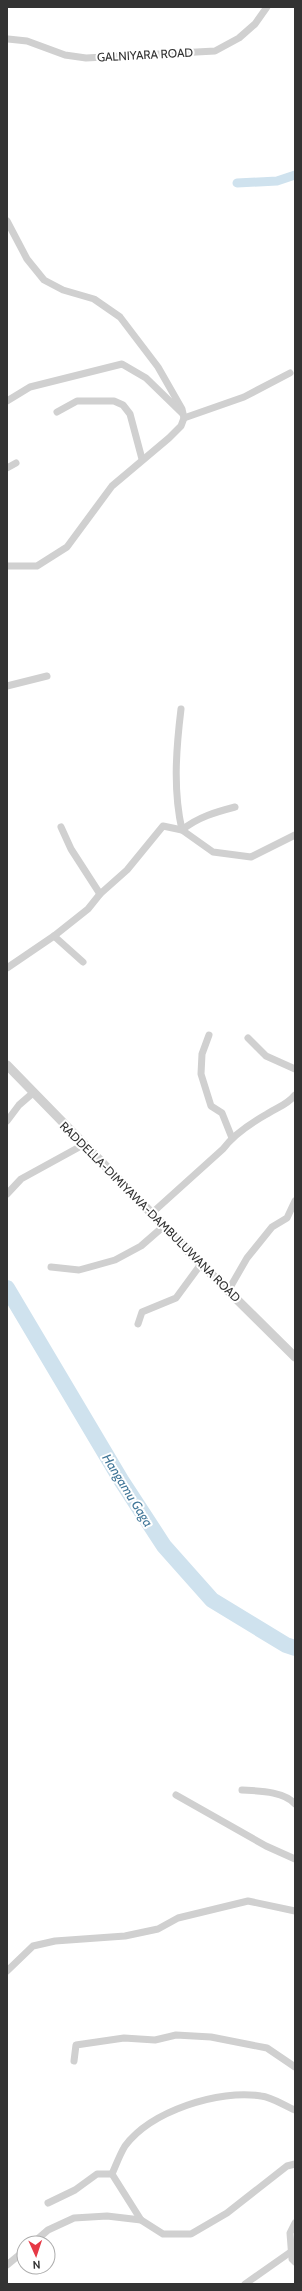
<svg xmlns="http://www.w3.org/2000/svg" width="302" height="2291" font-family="Cabin,sans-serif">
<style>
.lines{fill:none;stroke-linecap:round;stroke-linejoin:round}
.canal{stroke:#cfe2ee;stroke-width:9}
.river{stroke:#cfe2ee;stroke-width:16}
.minor{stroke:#d0d0d0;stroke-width:7}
.tertiary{stroke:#d0d0d0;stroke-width:9}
.labels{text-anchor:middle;stroke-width:4;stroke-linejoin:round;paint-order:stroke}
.street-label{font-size:12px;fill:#333;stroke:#fff}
.water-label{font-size:13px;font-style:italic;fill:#3f7597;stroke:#fff}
</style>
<rect width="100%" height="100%" fill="#fff"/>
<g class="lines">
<path class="canal" d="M237 183 277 181 295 175"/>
<path class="river" d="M7 1288 121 1480 164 1546 212 1600 286 1645 295 1648"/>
<g class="minor">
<path d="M8 39 27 41 65 55 86 58 215 51 239 38 255 24 267 7"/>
<path d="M7 221 27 259 44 280 63 290 94 299 120 317 158 367 182 409 184 418 181 426 169 438 112 486 67 547 37 566H7"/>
<path d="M7 401 30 387 122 364 146 378 182 413"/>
<path d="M57 412 77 401H114L123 405 130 414 142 459"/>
<path d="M184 418 244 397 290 373"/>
<path d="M7 468 16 463"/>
<path d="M7 686 47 676"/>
<path d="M181 709C176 750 173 790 182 830 198 817 216 812 235 807"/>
<path d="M61 827 71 849 100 894"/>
<path d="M54 936 83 962"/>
<path d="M7 968 54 936 88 909 100 894 127 870 163 826 182 830 213 852 251 857 295 835"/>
<path d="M209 1035 202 1054 201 1074 211 1106 222 1113 232 1138"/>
<path d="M248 1038 266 1056 295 1069"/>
<path d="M7 1121 19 1105 34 1092"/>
<path d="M7 1194 21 1179 83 1145"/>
<path d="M152 1213 223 1149C234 1134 251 1123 267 1114 278 1107 287 1105 295 1095"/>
<path d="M51 1267 79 1270 115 1260 141 1246 164 1226"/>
<path d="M228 1291 247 1258 272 1227 287 1218 295 1201"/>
<path d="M138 1324 142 1312 176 1298 201 1264"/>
<path d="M242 1790C258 1791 284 1791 295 1804"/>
<path d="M176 1795 266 1846 295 1859"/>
<path d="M7 1971 33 1946 55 1941 125 1936 158 1929 178 1918 248 1901 295 1911"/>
<path d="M74 2061 76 2045 124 2038 155 2040 176 2035 211 2037 267 2048 295 2067"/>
<path d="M48 2203 75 2190 97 2174H112"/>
<path d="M141 2220 112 2174C116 2165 120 2154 125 2146 151 2111 219 2089 261 2096 272 2097 285 2106 295 2110"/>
<path d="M295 2223 290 2233 292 2259 295 2262"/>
<path d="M33 2243 48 2230 74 2218 107 2216 141 2220 163 2234H191L227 2213 287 2166 295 2164"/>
<path d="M7 2265 24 2251"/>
<path d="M245 2284 292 2251"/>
</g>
<path class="tertiary" d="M7 1065 201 1264 295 1357"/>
</g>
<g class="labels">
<g class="street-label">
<text transform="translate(145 55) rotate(-3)" y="4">GALNIYARA ROAD</text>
<text transform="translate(150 1212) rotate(45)" y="4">RADDELLA-DIMIYAWA-DAMBULUWANA ROAD</text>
</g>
<g class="water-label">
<text transform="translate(128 1490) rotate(58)" y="5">Hangamu Gaga</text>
</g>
</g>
<rect width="302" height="2291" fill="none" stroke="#333333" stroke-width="16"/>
<g transform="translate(36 2255) rotate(177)"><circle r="19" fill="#ffffff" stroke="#adadad"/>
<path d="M0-3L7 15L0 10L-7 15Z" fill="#e63946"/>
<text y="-6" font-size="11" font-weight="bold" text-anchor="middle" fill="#333333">N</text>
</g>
</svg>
